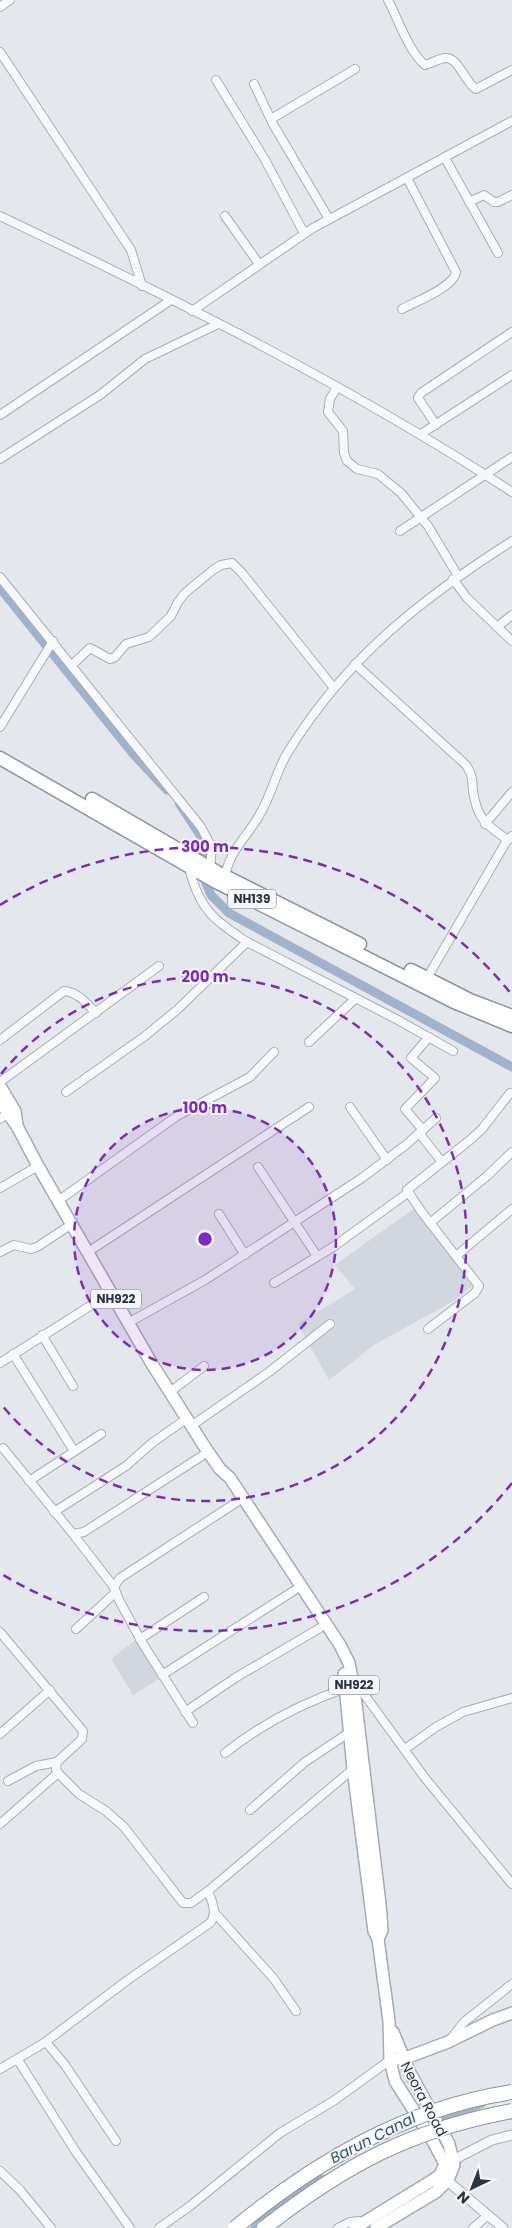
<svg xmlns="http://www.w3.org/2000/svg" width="512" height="2228" font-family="Poppins,sans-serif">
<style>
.built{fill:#d2d6de}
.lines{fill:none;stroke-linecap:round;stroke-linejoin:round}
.canal{stroke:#9fb4cc;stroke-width:9}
.minor-casing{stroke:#a9aeb7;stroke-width:10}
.tertiary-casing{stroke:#a9aeb7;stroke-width:11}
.primary-casing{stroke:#a3abb8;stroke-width:14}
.trunk-casing{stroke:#8b94a3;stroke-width:15}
.minor{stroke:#f7f8fa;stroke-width:8}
.tertiary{stroke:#f7f8fa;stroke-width:9}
.primary{stroke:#fff;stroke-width:11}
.trunk{stroke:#fff;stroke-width:12}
.motorway-bridge-casing{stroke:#8b94a3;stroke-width:16;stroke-linecap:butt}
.motorway-bridge{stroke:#fff;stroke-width:14}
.ring{fill:none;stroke:#7b2cbf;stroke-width:2.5;stroke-dasharray:9 6}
.labels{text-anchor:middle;stroke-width:4;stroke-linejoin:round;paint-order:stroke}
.shield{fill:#f4f6f9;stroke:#676e7b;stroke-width:1}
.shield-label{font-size:12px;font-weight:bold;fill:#2b3445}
.street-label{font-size:14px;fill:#2b3445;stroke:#f4f6f9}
.water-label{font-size:15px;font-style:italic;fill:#34527a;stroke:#f4f6f9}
.centre{fill:#7b2cbf;stroke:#f4f6f9;stroke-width:2.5}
.ring-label{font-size:15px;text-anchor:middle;font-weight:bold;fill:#7b2cbf;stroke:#f4f6f9;stroke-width:4;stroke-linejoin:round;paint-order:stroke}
</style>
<rect width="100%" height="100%" fill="#e4e7ec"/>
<g class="built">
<path d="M418 1206 480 1279 457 1299 374 1345 329 1380 298 1324 355 1289 335 1265Z"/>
<path d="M142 1635 165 1675 133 1695 111 1659Z"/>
</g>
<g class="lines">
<g class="canal">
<path d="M0 588 134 755 167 790"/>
<path d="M179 803 200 835 203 854"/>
<path d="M203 876 211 895 229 913 512 1067"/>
<path d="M432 2124 482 2103"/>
<path d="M255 2228 295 2194 322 2179"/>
</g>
<defs>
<g id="minor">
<path d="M388 0C398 19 409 52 425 65 432 63 438 59 445 58 459 57 465 83 476 89L512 70"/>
<path d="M0 7 10 0"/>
<path d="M0 52 131 250 142 286"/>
<path d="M216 80 264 158 304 233"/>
<path d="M254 84 273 124 329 219"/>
<path d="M271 119 355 69"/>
<path d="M445 158 498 253"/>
<path d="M469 202 484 195 494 202H498L512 195"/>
<path d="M0 216C175 299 350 386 512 492"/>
<path d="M225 216 259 264"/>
<path d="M402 309C415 302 454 287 456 272L407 178"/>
<path d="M192 311 313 228 512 121"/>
<path d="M337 387 330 399 328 412 343 431 344 453 347 461 357 469 378 474 401 493 428 526 458 576"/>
<path d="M0 415 171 300"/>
<path d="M436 425 418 398 421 393 512 332"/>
<path d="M421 434 512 375"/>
<path d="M0 459 100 395 145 359 218 324"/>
<path d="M400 531 512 457"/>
<path d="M0 577 201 827 212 848 210 868"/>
<path d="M453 579 467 598 512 641"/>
<path d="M497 627 512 615"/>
<path d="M355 664 466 765C473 775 472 781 473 791 477 819 486 825 508 840"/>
<path d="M72 665 90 648 110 659 115 657 126 644 149 637 171 616 178 602 185 593 213 570 221 565 232 563 242 573 334 688"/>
<path d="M0 727 53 641"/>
<path d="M485 824 512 792"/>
<path d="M189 868C200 910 212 918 247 942L398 1020 453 1051"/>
<path d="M225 879C227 853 248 836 260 814 272 794 276 771 288 752 346 658 421 599 512 541"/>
<path d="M427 978 506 842 512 836"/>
<path d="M0 1040 64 991C78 992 87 1004 96 1013"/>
<path d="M309 1042 356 998"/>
<path d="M0 1082 159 966"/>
<path d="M66 1092 145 1036 178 1009 247 942"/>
<path d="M350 1107 387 1160"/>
<path d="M0 1119 7 1114"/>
<path d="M423 1130 405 1109 435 1078 411 1058 429 1037"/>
<path d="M419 1133 442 1162"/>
<path d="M258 1167 317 1256"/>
<path d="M0 1188 38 1166"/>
<path d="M58 1201 177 1116 250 1077 274 1052"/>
<path d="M219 1214 245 1255"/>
<path d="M430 1223 487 1176 512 1152"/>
<path d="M0 1252 14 1245 31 1249 37 1247 72 1224"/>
<path d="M88 1252 309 1107"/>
<path d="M456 1256 512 1209"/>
<path d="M274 1283 333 1247 409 1192"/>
<path d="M128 1323 205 1280 362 1178 407 1144 436 1118"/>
<path d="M428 1329 475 1293 479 1286 421 1211 407 1190 470 1140 482 1129 510 1093"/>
<path d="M42 1335 73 1386"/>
<path d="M13 1354 74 1451"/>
<path d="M0 1363 112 1292"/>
<path d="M170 1392 204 1366"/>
<path d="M191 1426 269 1372 330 1324"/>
<path d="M3 1448 73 1534 84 1532 208 1452"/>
<path d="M29 1481 101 1434"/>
<path d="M54 1512 126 1466 152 1443 186 1419"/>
<path d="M73 1534 114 1587"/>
<path d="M76 1629 115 1593"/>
<path d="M0 1632 83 1731 82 1739 57 1762 56 1769 58 1773 79 1794 106 1811 124 1827 183 1903H191L208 1891 353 1769"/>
<path d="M140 1639 204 1597"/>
<path d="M162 1675 295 1590"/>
<path d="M185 1712 235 1678 320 1628"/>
<path d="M193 1723 143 1644 119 1600 114 1587 120 1578 237 1502"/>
<path d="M0 1734 50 1690"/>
<path d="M405 1749 436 1727 463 1712 512 1698"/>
<path d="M225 1753C262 1724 302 1703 346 1688H354L361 1690 425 1778 512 1884"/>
<path d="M8 1781 36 1766 57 1762"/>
<path d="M250 1810 305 1762 350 1732"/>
<path d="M0 1824 58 1773"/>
<path d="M214 1912 274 1979 296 2011"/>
<path d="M449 2041 464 2022 512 1984"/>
<path d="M46 2042 65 2065 116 2141"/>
<path d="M18 2060 76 2152 130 2228"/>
<path d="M0 2069 44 2043 129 1979 210 1923C218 1914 212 1901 208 1891"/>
<path d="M0 2171 20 2190 51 2228"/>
<path d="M159 2228 190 2206 280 2133 335 2100 390 2060"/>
<path d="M338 2228 350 2222 359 2221 363 2224"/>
<path d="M473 2228 487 2216"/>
</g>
<g id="tertiary">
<path d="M453 2160 492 2140 512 2135"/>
<path d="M444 2178 503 2228"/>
</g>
<g id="primary">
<path d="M0 1086 15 1111 17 1126"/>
<path d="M0 1102 17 1126 38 1166 152 1364 208 1452 220 1469 230 1478 340 1645 349 1663 354 1688 380 1904 382 1930 378 1939"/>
<path d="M344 1674 353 1769 374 1931 378 1939 389 2021 390 2060 395 2081 430 2136 445 2164 440 2175 433 2180 355 2228"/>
<path d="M396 2059H403L448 2042 493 2020 512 2013"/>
<path d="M376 2228 436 2192 448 2180 454 2165 449 2144 409 2071 393 2032"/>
</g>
<g id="trunk">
<path d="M0 758 216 882 454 1002 512 1026"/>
<path d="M92 799 217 872 360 944"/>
<path d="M411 970 470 1000 512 1016"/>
</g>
</defs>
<use href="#minor" class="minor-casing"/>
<use href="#tertiary" class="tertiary-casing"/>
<use href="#primary" class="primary-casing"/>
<use href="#trunk" class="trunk-casing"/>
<use href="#minor" class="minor"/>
<use href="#tertiary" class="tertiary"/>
<use href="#primary" class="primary"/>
<use href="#trunk" class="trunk"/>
<defs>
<g id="motorway-bridge">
<path d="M235 2228C316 2161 407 2108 512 2092"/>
<path d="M264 2228C345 2165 410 2130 512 2111"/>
</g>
</defs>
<use href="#motorway-bridge" class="motorway-bridge-casing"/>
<use href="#motorway-bridge" class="motorway-bridge"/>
</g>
<circle cx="205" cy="1239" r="131" fill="#7b2cbf" fill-opacity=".12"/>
<g class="ring">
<circle cx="205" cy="1239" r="131"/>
<path d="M1 1074A262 262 0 1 1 1 1404"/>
<path d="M512 1483A392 392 0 0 1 0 1573M0 905A392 392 0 0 1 512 995"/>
</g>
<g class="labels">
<g class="shield">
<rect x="228" y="889.5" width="48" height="19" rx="4"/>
<rect x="91" y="1289.5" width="50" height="19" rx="4"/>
<rect x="329" y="1675.5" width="50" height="19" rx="4"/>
</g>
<g class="shield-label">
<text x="252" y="903">NH139</text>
<text x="116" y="1303">NH922</text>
<text x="354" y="1689">NH922</text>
</g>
<g class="street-label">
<text transform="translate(424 2099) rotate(62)" y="5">Neora Road</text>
</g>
<g class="water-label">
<text transform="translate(373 2138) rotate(-27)" y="5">Barun Canal</text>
</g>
</g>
<circle cx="205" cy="1239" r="8" class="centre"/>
<g class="ring-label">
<text x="205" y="852">300 m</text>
<text x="205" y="982">200 m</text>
<text x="205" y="1113">100 m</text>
</g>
<g transform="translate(472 2188) rotate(223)" stroke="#f4f6f9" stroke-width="4" paint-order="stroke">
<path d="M0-4L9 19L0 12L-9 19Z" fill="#2b3445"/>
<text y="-8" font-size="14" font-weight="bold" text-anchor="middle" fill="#2b3445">N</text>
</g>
</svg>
